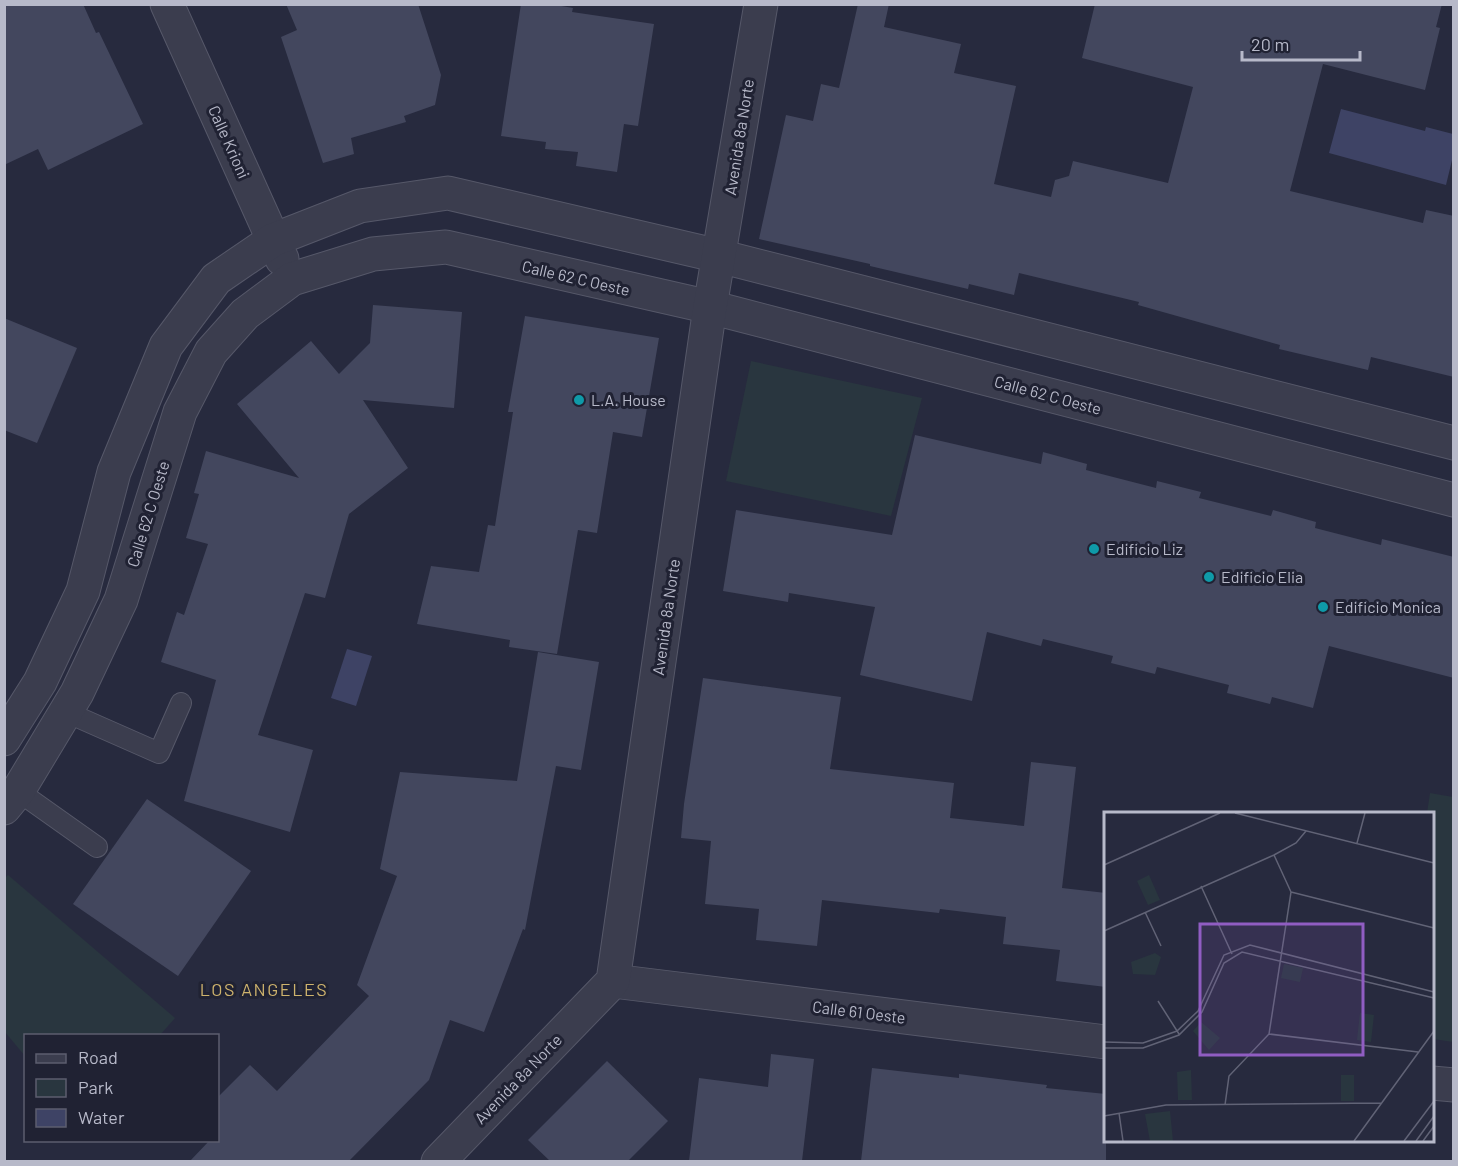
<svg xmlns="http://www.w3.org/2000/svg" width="1458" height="1166" font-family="Barlow,sans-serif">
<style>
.green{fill:#29363f}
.water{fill:#3e4365}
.building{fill:#43475e}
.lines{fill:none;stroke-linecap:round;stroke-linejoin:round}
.lane-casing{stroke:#565869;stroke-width:22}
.street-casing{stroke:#565869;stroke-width:35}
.lane{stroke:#3b3d4e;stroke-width:20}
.street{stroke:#3b3d4e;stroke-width:33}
.culture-dot{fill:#0f9aa8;stroke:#202233;stroke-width:2}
.labels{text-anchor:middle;stroke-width:6;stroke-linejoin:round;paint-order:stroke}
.street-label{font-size:16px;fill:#b7b9c9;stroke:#202233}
.poi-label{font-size:16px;fill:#b7b9c9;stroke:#202233;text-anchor:start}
.neighbourhood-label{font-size:18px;letter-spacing:1.5px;fill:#ceb36d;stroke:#202233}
.inset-road{fill:none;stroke:#616376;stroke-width:1.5}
.view{fill:#905dc2;fill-opacity:0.15;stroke:#905dc2;stroke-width:3}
.inset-edge{fill:none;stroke:#b7b9c9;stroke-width:3}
</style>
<rect width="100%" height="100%" fill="#272a3e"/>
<g class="green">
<path d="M751 361 922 398 891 516 726 481Z"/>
<path d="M1430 793 1453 797V1042L1433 1039 1432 814 1427 813Z"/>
<path d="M8 875 175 1018 160 1035 26 1036 25 1056 5 1032 4 879Z"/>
</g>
<g class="water">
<path d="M1341 109 1425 131 1426 127 1453 134V156L1446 185 1329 153Z"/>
<path d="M347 649 372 656 356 706 331 698Z"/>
</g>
<g class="building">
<path d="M4 4H83L96 33 99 32 143 124 48 170 38 149 4 165Z"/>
<path d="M286 4H418L441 75 435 105 404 116 406 122 351 138 354 154 323 163 281 37 297 30Z"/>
<path d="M521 4H550L573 8 572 12 654 24 638 126 624 124 617 172 576 166 578 152 545 149 546 142 501 136Z"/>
<path d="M858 4H889L884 27 961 44 954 73 1016 86 994 184 1051 197 1055 180 1069 176 1073 161 1168 183 1193 87 1082 58 1095 4H1442L1436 27 1440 28 1425 90 1323 64 1290 191 1423 223 1426 210 1454 216V377L1371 357 1368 370 1279 349 1280 345 1138 305 1139 302 1019 273 1014 295 969 284 968 289 870 266V264L759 239 786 115 813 121 821 84 839 88Z"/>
<path d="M373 305 462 312 454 408 363 400 408 468 349 514 325 598 305 593 258 735 313 750 290 832 184 801 216 680 161 662 177 612 184 615 208 544 186 538 199 494 194 493 206 451 299 478 237 404 311 341 339 374 370 343Z"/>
<path d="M525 316 659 338 642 437 613 432 597 533 578 530 557 654 509 647 510 640 417 624 431 566 479 572 488 525 495 526 513 412H508Z"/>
<path d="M4 318 77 348 37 443 4 430Z"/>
<path d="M915 435 1041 464 1043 452 1087 464 1086 470 1156 488 1157 481 1201 492 1199 498 1271 516 1273 510 1316 522 1315 528 1381 545 1382 539 1454 557V678L1329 646 1313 708 1272 697 1270 704 1227 693 1229 685 1157 667 1155 674 1111 663 1113 656 1043 639 1041 646 987 632 972 701 860 675 875 607 789 593 788 602 723 591 736 510 892 535Z"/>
<path d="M538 652 599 662 581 770 556 766 525 930 523 929 484 1032 450 1020 429 1080 349 1161H190L210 1140H218V1097L250 1065 277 1091 369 996 357 985 397 876 380 869 400 772 517 781Z"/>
<path d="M703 678 841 697 830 769 954 783 950 818 1024 826 1031 762 1076 767 1062 888 1106 893V987L1056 981 1060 950 1003 944 1006 917 940 909 939 913 822 900 817 946 756 940 759 909 705 904 711 841 681 838 684 804Z"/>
<path d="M147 799 251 871 178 976 73 904Z"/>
<path d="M771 1054 814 1059 802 1161H689L699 1078 768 1087Z"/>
<path d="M607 1061 668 1121 628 1161H550L528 1140Z"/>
<path d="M872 1068 959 1078V1074L1047 1085 1046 1088 1106 1094V1161H861Z"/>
</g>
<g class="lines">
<defs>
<g id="lane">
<path d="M66 712 159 753 181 703"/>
<path d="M18 791 97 847"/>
</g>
<g id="street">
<path d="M167 4 282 259"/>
<path d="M4 739 40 682 83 591 114 472 166 346 216 279 273 240 360 206 448 193 719 256 1454 443"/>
<path d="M4 808 18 791 77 693 121 600 180 412 211 352 245 314 292 279 373 254 446 247 710 307 1454 500"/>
<path d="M613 981 1106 1042"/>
<path d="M1432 1083 1454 1085"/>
<path d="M438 1162 613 981 710 307 761 4"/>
</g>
</defs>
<use href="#lane" class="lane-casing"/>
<use href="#street" class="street-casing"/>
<use href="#lane" class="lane"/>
<use href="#street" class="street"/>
</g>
<g class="culture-dot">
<circle cx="579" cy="400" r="6"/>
<circle cx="1094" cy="549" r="6"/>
<circle cx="1209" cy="577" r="6"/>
<circle cx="1323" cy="607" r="6"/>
</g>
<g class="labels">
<g class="street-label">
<text transform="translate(739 137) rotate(-81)" y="6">Avenida 8a Norte</text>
<text transform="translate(229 142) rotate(66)" y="6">Calle Krioni</text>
<text transform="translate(576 278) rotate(13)" y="6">Calle 62 C Oeste</text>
<text transform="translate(1048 395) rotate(15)" y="6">Calle 62 C Oeste</text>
<text transform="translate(148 514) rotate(-73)" y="6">Calle 62 C Oeste</text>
<text transform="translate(666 617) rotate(-82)" y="6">Avenida 8a Norte</text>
<text transform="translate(859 1012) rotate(7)" y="6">Calle 61 Oeste</text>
<text transform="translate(518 1079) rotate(-46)" y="6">Avenida 8a Norte</text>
</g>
<g class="poi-label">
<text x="591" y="406">L.A. House</text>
<text x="1106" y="555">Edificio Liz</text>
<text x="1221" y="583">Edificio Elia</text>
<text x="1335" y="613">Edificio Monica</text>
</g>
<g class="neighbourhood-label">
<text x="264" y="996">LOS ANGELES</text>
</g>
</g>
<g transform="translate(1104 812)">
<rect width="330" height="330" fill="#272a3e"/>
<path d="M45 63 56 88 44 93 33 69ZM51 141 57 145 51 163 29 162 27 150ZM180 152 199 156 196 170 177 166ZM256 201 270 203 267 230 253 228ZM97 210 116 226 105 238 89 219ZM87 258 88 288H74L73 260ZM237 263H250V289H237ZM66 299 69 329H46L41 302Z" fill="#29363f"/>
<path class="inset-road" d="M131 1 330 51M253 31 261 1M0 53 116 1M97 74 128 142M187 80 330 116M41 100 57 134M0 119 170 43 192 31 202 19M54 189 75 222M165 222 314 240M0 230 39 231 73 219 94 199 120 143 146 133 330 180M0 236H39L75 223 98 200 120 151 138 140 330 186M121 293 125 264 165 222 187 80 170 43M15 301 19 329M0 304 62 293 278 291M250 329 330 219M300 329 330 289M312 329 330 304M319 329 330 314"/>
<path class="view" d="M96 112H259V243H96Z"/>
<rect width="330" height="330" class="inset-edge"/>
</g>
<rect width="1458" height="1166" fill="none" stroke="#b7b9c9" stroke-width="12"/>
<rect x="24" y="1034" width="195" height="108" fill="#202233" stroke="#5c5e6f" stroke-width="1.5"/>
<rect x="36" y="1054" width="30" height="9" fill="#3b3d4e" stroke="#5c5e6f" stroke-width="1.5"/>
<text x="78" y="1064" font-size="18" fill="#b7b9c9">Road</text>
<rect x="36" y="1079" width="30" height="18" fill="#29363f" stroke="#5c5e6f" stroke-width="1.5"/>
<text x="78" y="1094" font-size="18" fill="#b7b9c9">Park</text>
<rect x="36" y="1109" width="30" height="18" fill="#3e4365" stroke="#5c5e6f" stroke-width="1.5"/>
<text x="78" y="1124" font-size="18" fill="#b7b9c9">Water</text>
<path d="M1242 51v9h118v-9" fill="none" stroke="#b7b9c9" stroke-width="3"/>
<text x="1251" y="51" font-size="18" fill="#b7b9c9" stroke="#202233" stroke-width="4.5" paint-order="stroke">20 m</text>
</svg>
